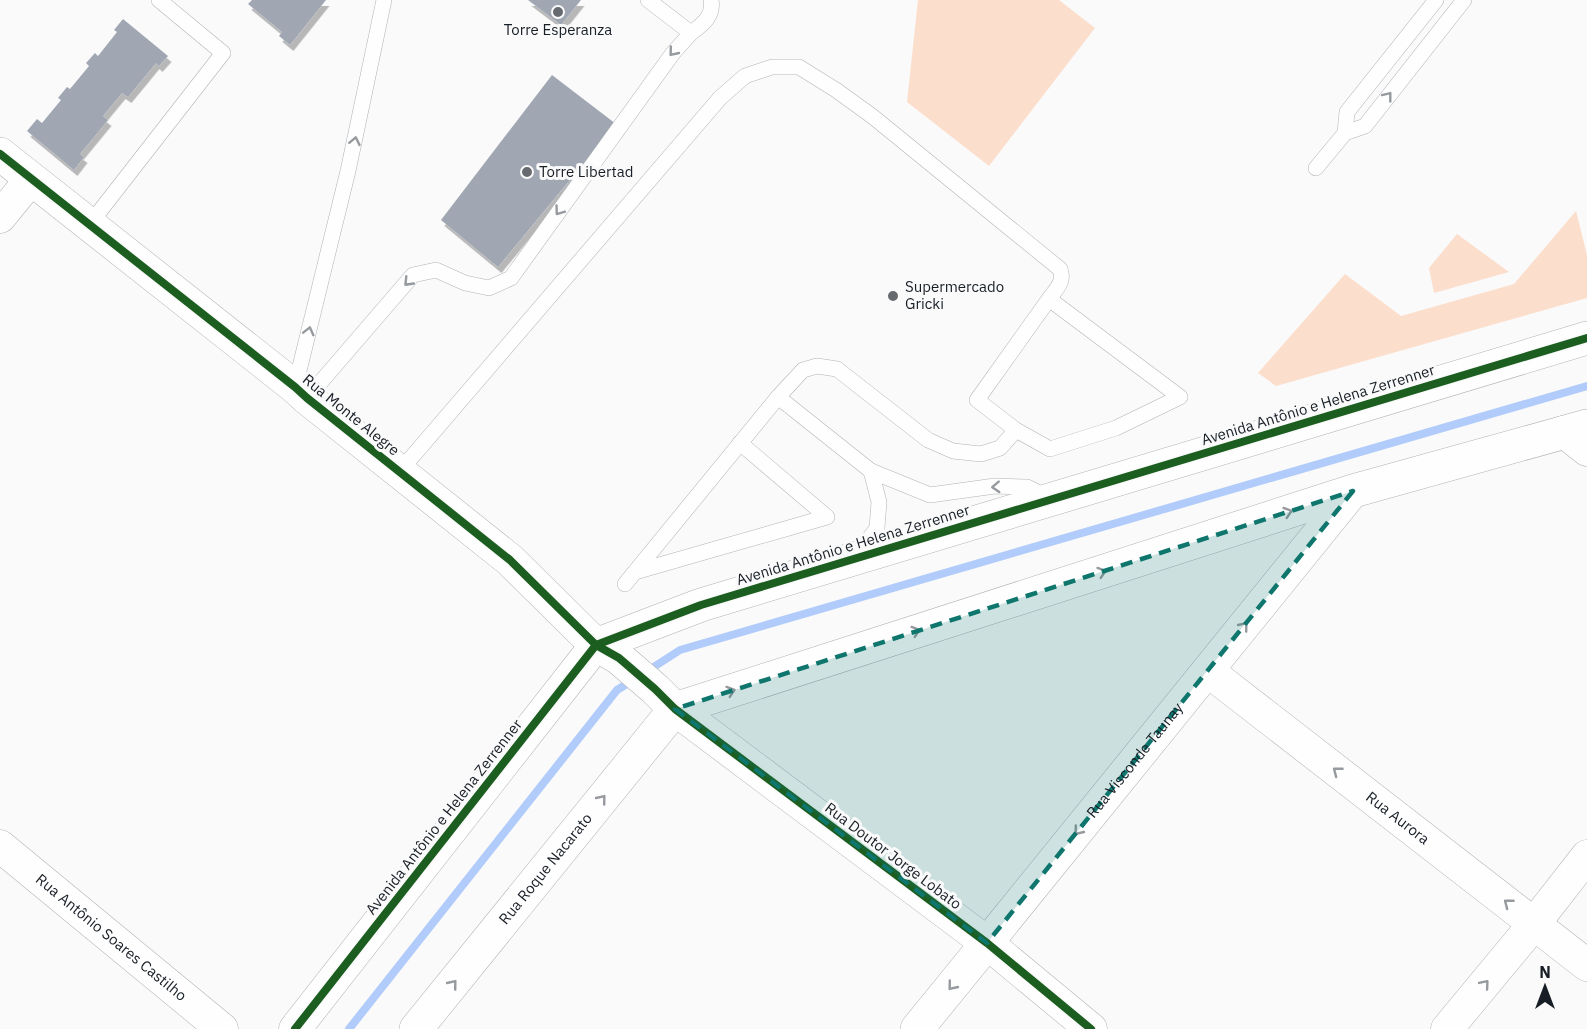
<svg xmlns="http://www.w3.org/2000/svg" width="1587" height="1029" font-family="'IBM Plex Sans',sans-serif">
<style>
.green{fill:#fcdecc}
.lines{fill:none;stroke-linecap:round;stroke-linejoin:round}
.stream{stroke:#b1ccfa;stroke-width:8}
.building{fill:#a0a7b2;filter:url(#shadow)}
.lane-casing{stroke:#b0b3b7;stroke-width:16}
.street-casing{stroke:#b0b3b7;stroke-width:33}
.secondary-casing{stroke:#b0b3b7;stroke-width:34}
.lane{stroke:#fefefe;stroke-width:15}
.street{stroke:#fefefe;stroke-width:32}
.secondary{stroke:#fefefe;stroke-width:33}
.cycleway-casing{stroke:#fafafa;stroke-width:11}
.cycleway{stroke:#1b5e20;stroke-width:8}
.oneway{stroke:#96999d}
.marked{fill:#0f766e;fill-opacity:0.2;stroke:#0f766e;stroke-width:4.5;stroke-dasharray:12 8;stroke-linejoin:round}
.poi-dot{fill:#676b70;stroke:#fafafa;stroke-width:2}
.labels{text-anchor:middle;stroke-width:6;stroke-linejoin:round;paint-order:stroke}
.poi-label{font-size:15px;fill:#181e26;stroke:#fafafa;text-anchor:start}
.street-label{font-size:15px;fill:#181e26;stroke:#fafafa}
</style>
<defs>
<filter id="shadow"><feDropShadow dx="3.5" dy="6" stdDeviation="0" flood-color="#0004"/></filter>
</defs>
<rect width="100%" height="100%" fill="#fafafa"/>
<g class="green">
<path d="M918 0H1059L1095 28 989 166 907 102Z"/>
<path d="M1576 211 1587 255V298L1276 386 1258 373 1345 274 1401 316 1514 284Z"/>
<path d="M1457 234 1509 272 1434 293 1429 268Z"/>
</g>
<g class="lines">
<g class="stream">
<path d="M646 672 680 650 1587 386"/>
<path d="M349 1029 617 690 635 679"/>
</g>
</g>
<g class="building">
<path d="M252 0H326L290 45 279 36 282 32 248 4Z"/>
<path d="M528 0H581L561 25Z"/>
<path d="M123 19 168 56 159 66 156 63 128 97 122 93 103 116 108 120 80 154 84 157 74 170 27 131 37 119 42 123 61 100 58 98 67 87 70 89 89 66 86 63 95 53 98 56 117 32 114 30Z"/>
<path d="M552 75 616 124 498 267 441 220Z"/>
</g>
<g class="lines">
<defs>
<g id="lane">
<path d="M691 33C703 24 714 16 711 0"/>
<path d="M1345 133 1347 112 1436 0"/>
<path d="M1316 168 1345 133 1365 126 1464 0"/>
<path d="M89 225 223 53 159 0"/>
<path d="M295 387 348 171 384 0"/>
<path d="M778 397 871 471 930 495 995 486 1027 487 1047 497"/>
<path d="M307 398 413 275 436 270 465 283 489 288 511 278 673 53 691 33 648 0"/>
<path d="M399 472 720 98 745 76 772 67H799L836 90 872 116 1060 269C1065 282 1056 289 1049 299L977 400 1016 430 1050 449 1116 428 1180 397 1049 299"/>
<path d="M860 551 877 528 879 502 871 471"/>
<path d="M635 572 827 517 740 443"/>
<path d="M625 584 778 397 803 370 817 366 837 369 928 440 953 451 981 454 1000 448 1016 430"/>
</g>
<g id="street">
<path d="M0 217 31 179"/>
<path d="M1564 432 1587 450"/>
<path id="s1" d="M1208 671 1587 965"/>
<path id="s2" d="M0 846 222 1029"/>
<path d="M295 1029 596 645"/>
<path id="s3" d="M1091 1029 987 943 1353 491"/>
<path d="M1447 1029 1534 924 1587 856"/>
</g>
<g id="secondary">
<path d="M0 154 295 387 307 398 510 560 596 645 619 658 655 689 675 709 987 943 917 1029"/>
<path d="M596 645 701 605 1587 338"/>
<path d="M675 709 1353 491 1587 426"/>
<path id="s4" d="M416 1029 675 709"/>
</g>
</defs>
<use href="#lane" class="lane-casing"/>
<use href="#street" class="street-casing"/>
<use href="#secondary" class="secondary-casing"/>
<use href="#lane" class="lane"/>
<use href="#street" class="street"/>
<use href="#secondary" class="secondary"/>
<defs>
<g id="cycleway">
<path d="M0 154 295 387 307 398 510 560 596 645 619 658 655 689 675 709 987 943 1091 1029"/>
<path d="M295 1029 596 645 701 605 1587 338"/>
</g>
</defs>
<use href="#cycleway" class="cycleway-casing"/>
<use href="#cycleway" class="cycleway"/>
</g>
<defs><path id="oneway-chevron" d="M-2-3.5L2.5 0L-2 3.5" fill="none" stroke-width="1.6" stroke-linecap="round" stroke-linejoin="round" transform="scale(1.5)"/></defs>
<g class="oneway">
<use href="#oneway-chevron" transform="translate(673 52) rotate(129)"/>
<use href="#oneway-chevron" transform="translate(1388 96) rotate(-52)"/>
<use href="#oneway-chevron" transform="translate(355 141) rotate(-78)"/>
<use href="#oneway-chevron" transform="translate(559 211) rotate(126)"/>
<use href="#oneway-chevron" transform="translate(408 282) rotate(134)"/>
<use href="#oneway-chevron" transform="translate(309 331) rotate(-76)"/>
<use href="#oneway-chevron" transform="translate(996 487) rotate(177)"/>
<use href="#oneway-chevron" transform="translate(1288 512) rotate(-18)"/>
<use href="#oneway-chevron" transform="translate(1102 572) rotate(-18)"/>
<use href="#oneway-chevron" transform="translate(1244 626) rotate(-51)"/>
<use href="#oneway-chevron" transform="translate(916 631) rotate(-18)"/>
<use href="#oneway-chevron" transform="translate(731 691) rotate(-18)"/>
<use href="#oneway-chevron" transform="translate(1337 771) rotate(-142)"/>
<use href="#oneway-chevron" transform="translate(602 799) rotate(-51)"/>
<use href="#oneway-chevron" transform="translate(1078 831) rotate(129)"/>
<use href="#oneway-chevron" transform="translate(1508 903) rotate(-142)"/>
<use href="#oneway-chevron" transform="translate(453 984) rotate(-51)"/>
<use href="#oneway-chevron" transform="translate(1485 984) rotate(-50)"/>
<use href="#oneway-chevron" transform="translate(952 986) rotate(129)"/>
</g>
<path class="marked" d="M1353 491 987 943 675 709Z"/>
<g class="poi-dot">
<circle cx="558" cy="12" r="6"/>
<circle cx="527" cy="172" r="6"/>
<circle cx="893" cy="296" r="6"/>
</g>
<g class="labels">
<g class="poi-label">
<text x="558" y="35" text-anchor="middle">Torre Esperanza</text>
<text x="539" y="177">Torre Libertad</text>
<text x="905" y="292">Supermercado<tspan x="905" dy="17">Gricki</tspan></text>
</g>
<g class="street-label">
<text transform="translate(1318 405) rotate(-17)" y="5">Avenida Antônio e Helena Zerrenner</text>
<text transform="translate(351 415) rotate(39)" y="5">Rua Monte Alegre</text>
<text transform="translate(853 545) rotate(-17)" y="5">Avenida Antônio e Helena Zerrenner</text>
<text dy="5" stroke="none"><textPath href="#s3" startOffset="370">Rua Visconde Taunay</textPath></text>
<text transform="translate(444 817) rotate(-52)" y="5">Avenida Antônio e Helena Zerrenner</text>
<text dy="5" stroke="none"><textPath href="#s1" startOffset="240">Rua Aurora</textPath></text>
<text transform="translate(893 856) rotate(37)" y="5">Rua Doutor Jorge Lobato</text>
<text dy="5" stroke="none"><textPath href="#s4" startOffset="206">Rua Roque Nacarato</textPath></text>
<text dy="5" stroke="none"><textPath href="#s2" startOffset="144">Rua Antônio Soares Castilho</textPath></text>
</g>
</g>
<g transform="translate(1545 987)" stroke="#fafafa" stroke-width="4.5" paint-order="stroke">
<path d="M0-4.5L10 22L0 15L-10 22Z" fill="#181e26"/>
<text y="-9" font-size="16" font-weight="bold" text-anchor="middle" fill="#181e26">N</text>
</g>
</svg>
